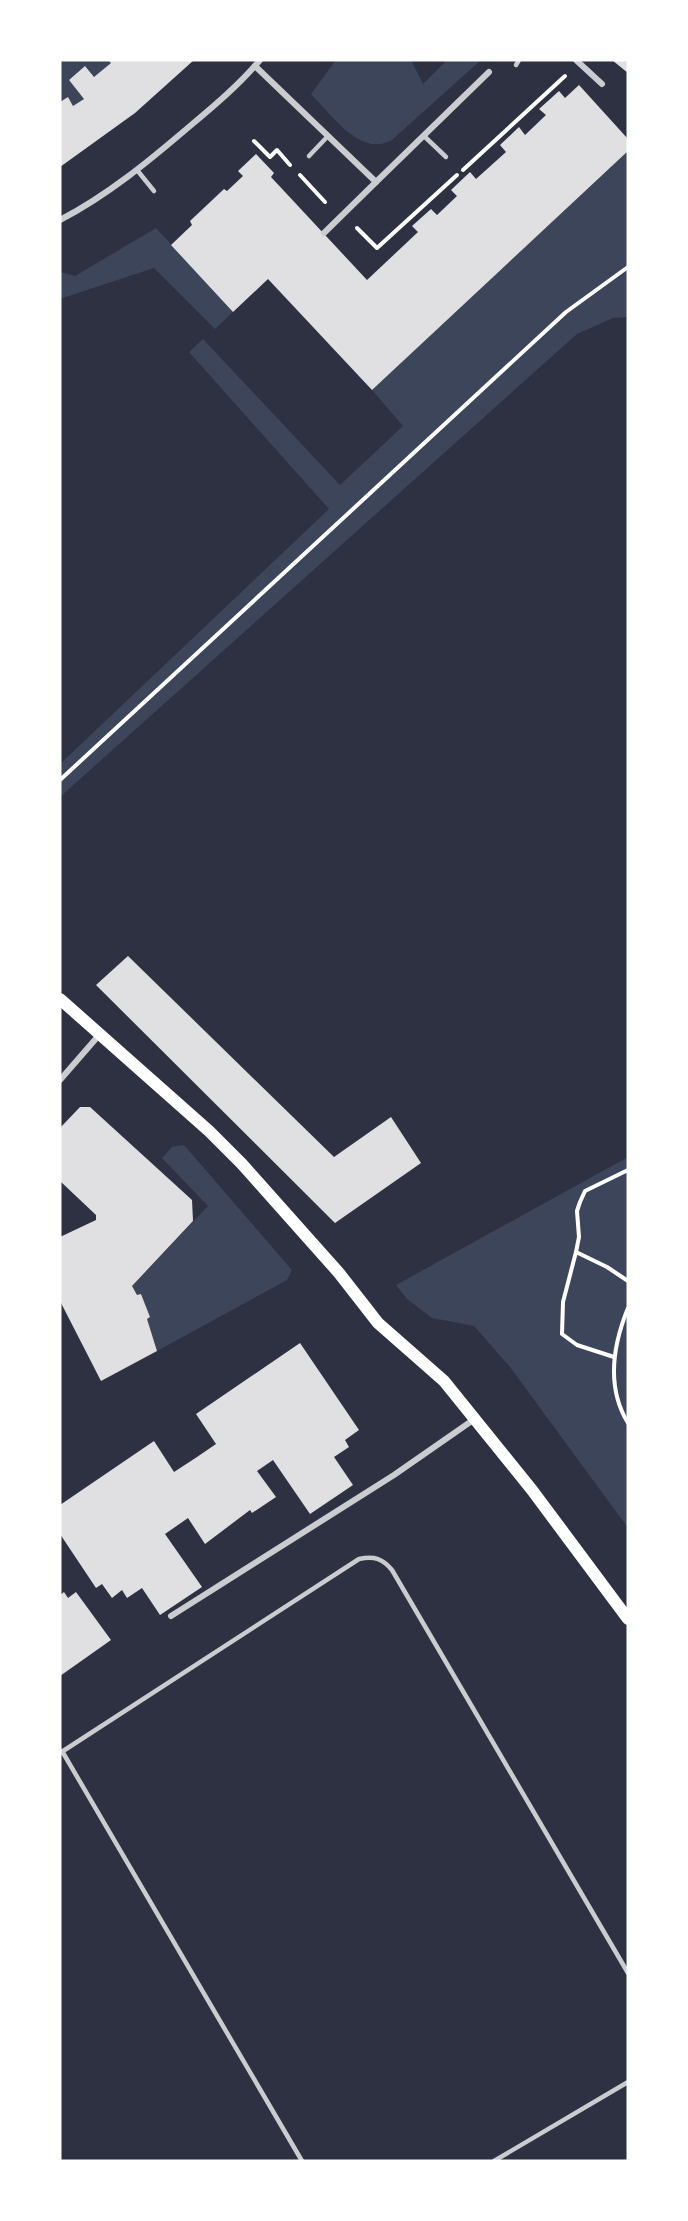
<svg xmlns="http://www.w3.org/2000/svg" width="688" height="2221" font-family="'Noto Sans',sans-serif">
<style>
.green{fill:#3c4559}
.building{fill:#e0e0e3}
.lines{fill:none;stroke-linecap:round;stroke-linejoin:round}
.path{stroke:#fff;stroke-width:4}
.service{stroke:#caccd0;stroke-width:4.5}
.minor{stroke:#caccd0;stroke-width:6}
.secondary{stroke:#fff;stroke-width:12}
</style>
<rect width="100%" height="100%" fill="#2d3142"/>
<g class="green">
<path d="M60 60H108L111 63 94 77 85 66 69 80 84 99 73 106 68 97 60 102Z"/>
<path d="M336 60H411L423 84 447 60H481L393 139C362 160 330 113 311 94Z"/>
<path d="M628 151V317L613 318 577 334 60 797V764L329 509 189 352 203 339 340 485 403 426 372 390Z"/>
<path d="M156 228 233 312 215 329 154 268 60 299V272L75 276Z"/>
<path d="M184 1145 292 1270 287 1280 157 1351 147 1319 150 1317 141 1294 137 1295 132 1286 208 1206 162 1158 172 1147Z"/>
<path d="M628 1157V1528L510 1367 474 1326 432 1318 407 1299 396 1285Z"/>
</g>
<g class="building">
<path d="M108 60H194L135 113 60 167V102L68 97 73 106 84 99 69 80 85 66 94 77 111 63Z"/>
<path d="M612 60H628V73Z"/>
<path d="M579 85 628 139V151L372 390 268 279 233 312 171 245 192 225 190 221 224 189 227 191 243 176 238 171 256 154 274 173 271 177 367 280 418 232 412 226 431 209 437 215 457 196 451 190 470 172 476 179 506 152 500 145 519 127 525 135 546 115 539 109 559 91 565 98Z"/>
<path d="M128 956 334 1157 391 1117 421 1163 335 1223 96 985Z"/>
<path d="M80 1107H90L192 1200 193 1221 132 1286 137 1295 141 1294 150 1317 147 1319 157 1351 101 1381 60 1301V1237L96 1220V1215L60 1181V1128Z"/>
<path d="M300 1343 359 1430 345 1440 349 1447 334 1457 353 1485 310 1514 273 1460 257 1471 276 1497 252 1513 250 1510 205 1544 188 1518 165 1534 202 1587 160 1615 142 1588 127 1598 122 1590 112 1598 102 1584 96 1588 60 1534V1505L154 1441 174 1472 197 1457 216 1444 196 1414Z"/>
<path d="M64 1592 68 1598 76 1592 111 1640 60 1676V1595Z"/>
</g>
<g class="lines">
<g class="path">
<path d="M254 141 270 157 277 150 290 165"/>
<path d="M463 170 565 76"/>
<path d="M300 175 325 202"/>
<path d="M357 228 377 248 457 175"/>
<path d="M60 780 566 312 628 267"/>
<path d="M576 1252 607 1267 628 1281"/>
<path d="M628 1308C613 1345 606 1387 628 1423"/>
<path d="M614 1357 577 1345 562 1334 563 1302 576 1252 579 1237 577 1211 580 1202 585 1191 628 1170"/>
</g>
<g class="service">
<path d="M516 65 519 60"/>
<path d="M424 136 446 157"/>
<path d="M309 156 328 136"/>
<path d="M137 170 154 191"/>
<path d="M62 1751 302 2161"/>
<path d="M60 1753 359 1559C374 1556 382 1558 392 1570L628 1973"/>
<path d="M494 2161 628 2082"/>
</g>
<g class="minor">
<path d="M576 60 602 84"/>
<path d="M255 66 376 182 489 72"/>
<path d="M60 220C108 195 149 161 190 126 214 106 240 84 260 60"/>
<path d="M324 233 376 182"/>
<path d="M60 1080 100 1034"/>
<path d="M171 1616 394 1475 476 1418"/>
</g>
<path class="secondary" d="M60 999 209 1131 242 1164 339 1273 378 1323 444 1381 532 1490 628 1619"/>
</g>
<rect width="688" height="2221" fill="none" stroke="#ffffff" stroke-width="123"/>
</svg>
